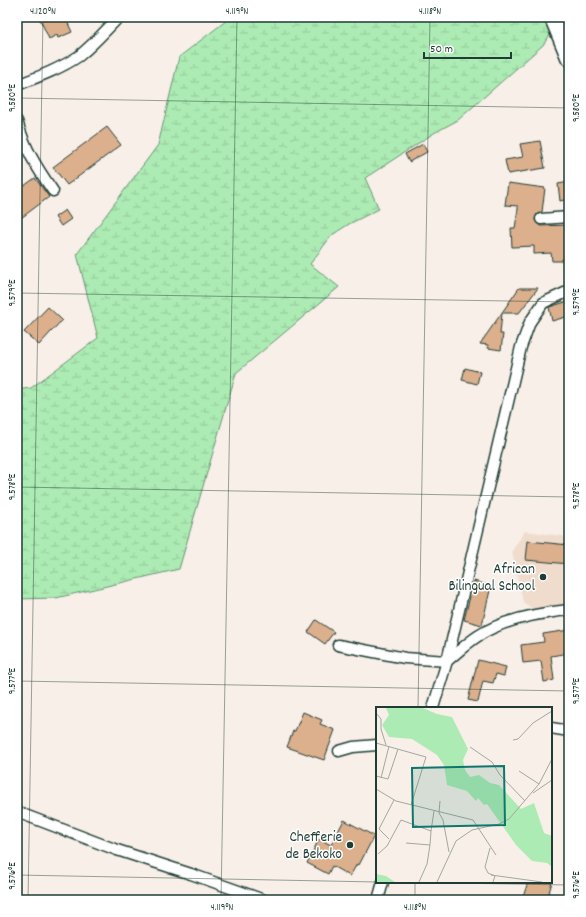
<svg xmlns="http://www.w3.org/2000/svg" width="586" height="917" font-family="Dekko,sans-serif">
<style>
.built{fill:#f0dccd}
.wetland{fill:url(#wetland-marsh);stroke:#669474}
.building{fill:#dcaf8d;stroke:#1f3d34}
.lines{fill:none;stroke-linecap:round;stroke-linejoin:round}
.minor-casing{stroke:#1f3d34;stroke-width:13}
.secondary-casing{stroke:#1f3d34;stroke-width:18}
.minor{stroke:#fff;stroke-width:10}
.secondary{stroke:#fff;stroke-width:15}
.ticks{fill:none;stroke:#1f3d34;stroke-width:1;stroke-opacity:0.45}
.poi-dot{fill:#1f3d34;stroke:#fff;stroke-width:1.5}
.labels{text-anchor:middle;stroke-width:3;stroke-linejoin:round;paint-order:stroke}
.poi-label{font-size:15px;fill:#1f3d34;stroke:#fff;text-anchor:end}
.inset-road{fill:none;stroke:#a1a8a0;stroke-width:1}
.view{fill:#0f766e;fill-opacity:0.15;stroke:#0f766e;stroke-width:2}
.inset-edge{fill:none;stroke:#1f3d34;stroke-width:2}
.neatline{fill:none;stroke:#1f3d34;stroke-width:1.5}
.ticks-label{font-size:10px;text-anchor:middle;fill:#1f3d34}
</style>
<defs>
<pattern id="wetland-marsh" width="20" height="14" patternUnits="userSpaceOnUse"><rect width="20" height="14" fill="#acebb3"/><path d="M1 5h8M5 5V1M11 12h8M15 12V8" fill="none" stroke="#94ca9b"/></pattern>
</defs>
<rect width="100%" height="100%" fill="#f8efe8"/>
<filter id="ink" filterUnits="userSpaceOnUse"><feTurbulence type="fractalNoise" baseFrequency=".025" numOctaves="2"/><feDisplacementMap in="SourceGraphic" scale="8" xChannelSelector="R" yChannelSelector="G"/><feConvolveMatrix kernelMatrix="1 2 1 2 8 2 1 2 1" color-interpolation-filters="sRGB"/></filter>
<g filter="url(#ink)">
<path class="built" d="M525 531 569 537V605L535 611 523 602 512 551Z"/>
<path class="wetland" d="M231 17H569V19L554 29 543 45 458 120 434 133 365 178 379 209 349 224 332 235 310 264 339 287 236 373 179 569 56 598 17 599V390L31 388 98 338 77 254 158 145 179 57Z"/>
<g class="building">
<path d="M39 17H65L72 32 58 38 57 35 49 39Z"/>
<path d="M107 127 121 145 67 185 53 167Z"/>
<path d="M540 141 545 168 508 174 505 160 523 157 520 144Z"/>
<path d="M423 144 427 152 409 162 405 154Z"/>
<path d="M35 178 49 197 17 221V191Z"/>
<path d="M569 182V199L560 201 558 184Z"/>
<path d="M508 183 545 188 542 212 537 214 535 220 540 226 569 225V244H565L566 259H562V261H552L551 253 534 254V246L512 247 511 228H515L518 209V206L505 205Z"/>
<path d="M65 210 71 219 61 226 55 217Z"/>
<path d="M519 288H538L519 313H502L500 334H503L501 350 488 348V345L480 344Z"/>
<path d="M569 301V316L552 321 549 307Z"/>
<path d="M48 307 62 320 39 345 24 332Z"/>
<path d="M465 368 480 372 477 384 462 380Z"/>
<path d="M528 541 569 545V564L526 560Z"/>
<path d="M474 581 491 586 482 625 464 620Z"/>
<path d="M316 620 334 632 325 644 308 632Z"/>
<path d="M569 630V653L551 656 554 680 544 682 541 661 523 663 521 645 544 642 543 634Z"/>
<path d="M478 660 506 667 504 676 496 674 493 683 483 681 478 702 468 700Z"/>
<path d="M303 712 322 720 320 724 335 730 324 760 287 747 293 731H295Z"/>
<path d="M344 820 374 836 359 865 357 864 350 876 332 866 328 874 307 863 319 839 331 845Z"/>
<path d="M528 882H552L547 900H522Z"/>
</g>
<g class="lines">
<defs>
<g id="minor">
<path d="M17 85C38 77 60 69 79 56 94 44 106 30 119 17"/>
<path d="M17 121C25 149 37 168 53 191"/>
<path d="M541 219 569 217"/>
<path d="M338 645 405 658 447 661C457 653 467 643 478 636 504 619 539 613 569 610"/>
<path d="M433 708 447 661 521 347 530 322 543 303 569 291"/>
<path d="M551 728 569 731"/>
<path d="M339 751 353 747 377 745"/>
<path d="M17 812 117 850 191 874 264 900"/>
<path d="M378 900 383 882"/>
</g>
<path id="secondary" d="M552 17 569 58"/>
</defs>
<use href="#minor" class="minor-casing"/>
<use href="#secondary" class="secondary-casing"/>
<use href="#minor" class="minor"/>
<use href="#secondary" class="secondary"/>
</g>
</g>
<path class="ticks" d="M17 98 569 108M17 293 569 302M17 487 569 497M17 681 569 691M418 708 430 17M17 875 377 882M391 882 569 885M28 900 43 17M221 900 237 17M415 900V882"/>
<g class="poi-dot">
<circle cx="543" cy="577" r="4"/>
<circle cx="350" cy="845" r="4"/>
</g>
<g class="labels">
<g class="poi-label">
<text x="535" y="573">African<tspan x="535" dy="17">Bilingual School</tspan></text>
<text x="342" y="841">Chefferie<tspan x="342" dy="17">de Bekoko</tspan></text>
</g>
</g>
<g transform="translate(376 707)">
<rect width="176" height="176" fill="#f8efe8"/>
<path d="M10 1H47L61 7 76 10 92 42 87 53 89 63 94 70 103 68 114 76 123 78 145 102 158 96 168 126 176 129V160L171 156 156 154 140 138 111 97 108 98 102 91 100 94 91 84 71 78 68 58 61 48 36 32 13 30 6 18 13 8ZM0 167 10 169 19 175H0Z" fill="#acebb3"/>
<path class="inset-road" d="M0 6 5 12V22L10 38M137 33 142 32 157 16 176 4M0 36 50 50 35 98M94 40 116 55 124 68 149 94M143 64 163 77M0 69 12 72 22 42M5 71 13 39M0 82 20 94 97 113 120 148M157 86 176 73M64 94 63 106 67 113 73 145M55 124 58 104M13 132 3 122 18 93M30 136 54 138 51 157 43 175M114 141 109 160 112 166 119 169 117 175M2 147 11 139 25 113 55 124 54 138M115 168 166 175M61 175 80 134 96 123 123 117 133 112 163 77 176 52"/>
<path class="view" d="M128 59 129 118 37 120 36 61Z"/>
<rect width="176" height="176" class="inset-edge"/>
</g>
<rect width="586" height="917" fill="none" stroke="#fff" stroke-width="44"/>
<path d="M424 52v6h87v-6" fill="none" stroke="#1f3d34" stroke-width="2"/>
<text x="430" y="52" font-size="12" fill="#1f3d34" stroke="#ffffff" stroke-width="3" paint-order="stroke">50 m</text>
<rect x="22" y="22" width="542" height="873" class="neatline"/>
<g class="ticks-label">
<text x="43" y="14">4.120°N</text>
<text x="237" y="14">4.119°N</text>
<text x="430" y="14">4.118°N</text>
<text transform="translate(11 98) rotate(-90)" y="4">9.580°E</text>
<text transform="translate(575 108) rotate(-90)" y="4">9.580°E</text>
<text transform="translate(11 293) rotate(-90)" y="4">9.579°E</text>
<text transform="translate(575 302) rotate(-90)" y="4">9.579°E</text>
<text transform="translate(11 487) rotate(-90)" y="4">9.578°E</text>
<text transform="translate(575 496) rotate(-90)" y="4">9.578°E</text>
<text transform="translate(11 681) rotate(-90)" y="4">9.577°E</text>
<text transform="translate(575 691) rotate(-90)" y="4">9.577°E</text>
<text transform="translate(11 876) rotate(-90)" y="4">9.576°E</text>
<text transform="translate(575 885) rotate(-90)" y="4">9.576°E</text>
<text x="222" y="910">4.119°N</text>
<text x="415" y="910">4.118°N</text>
</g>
</svg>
